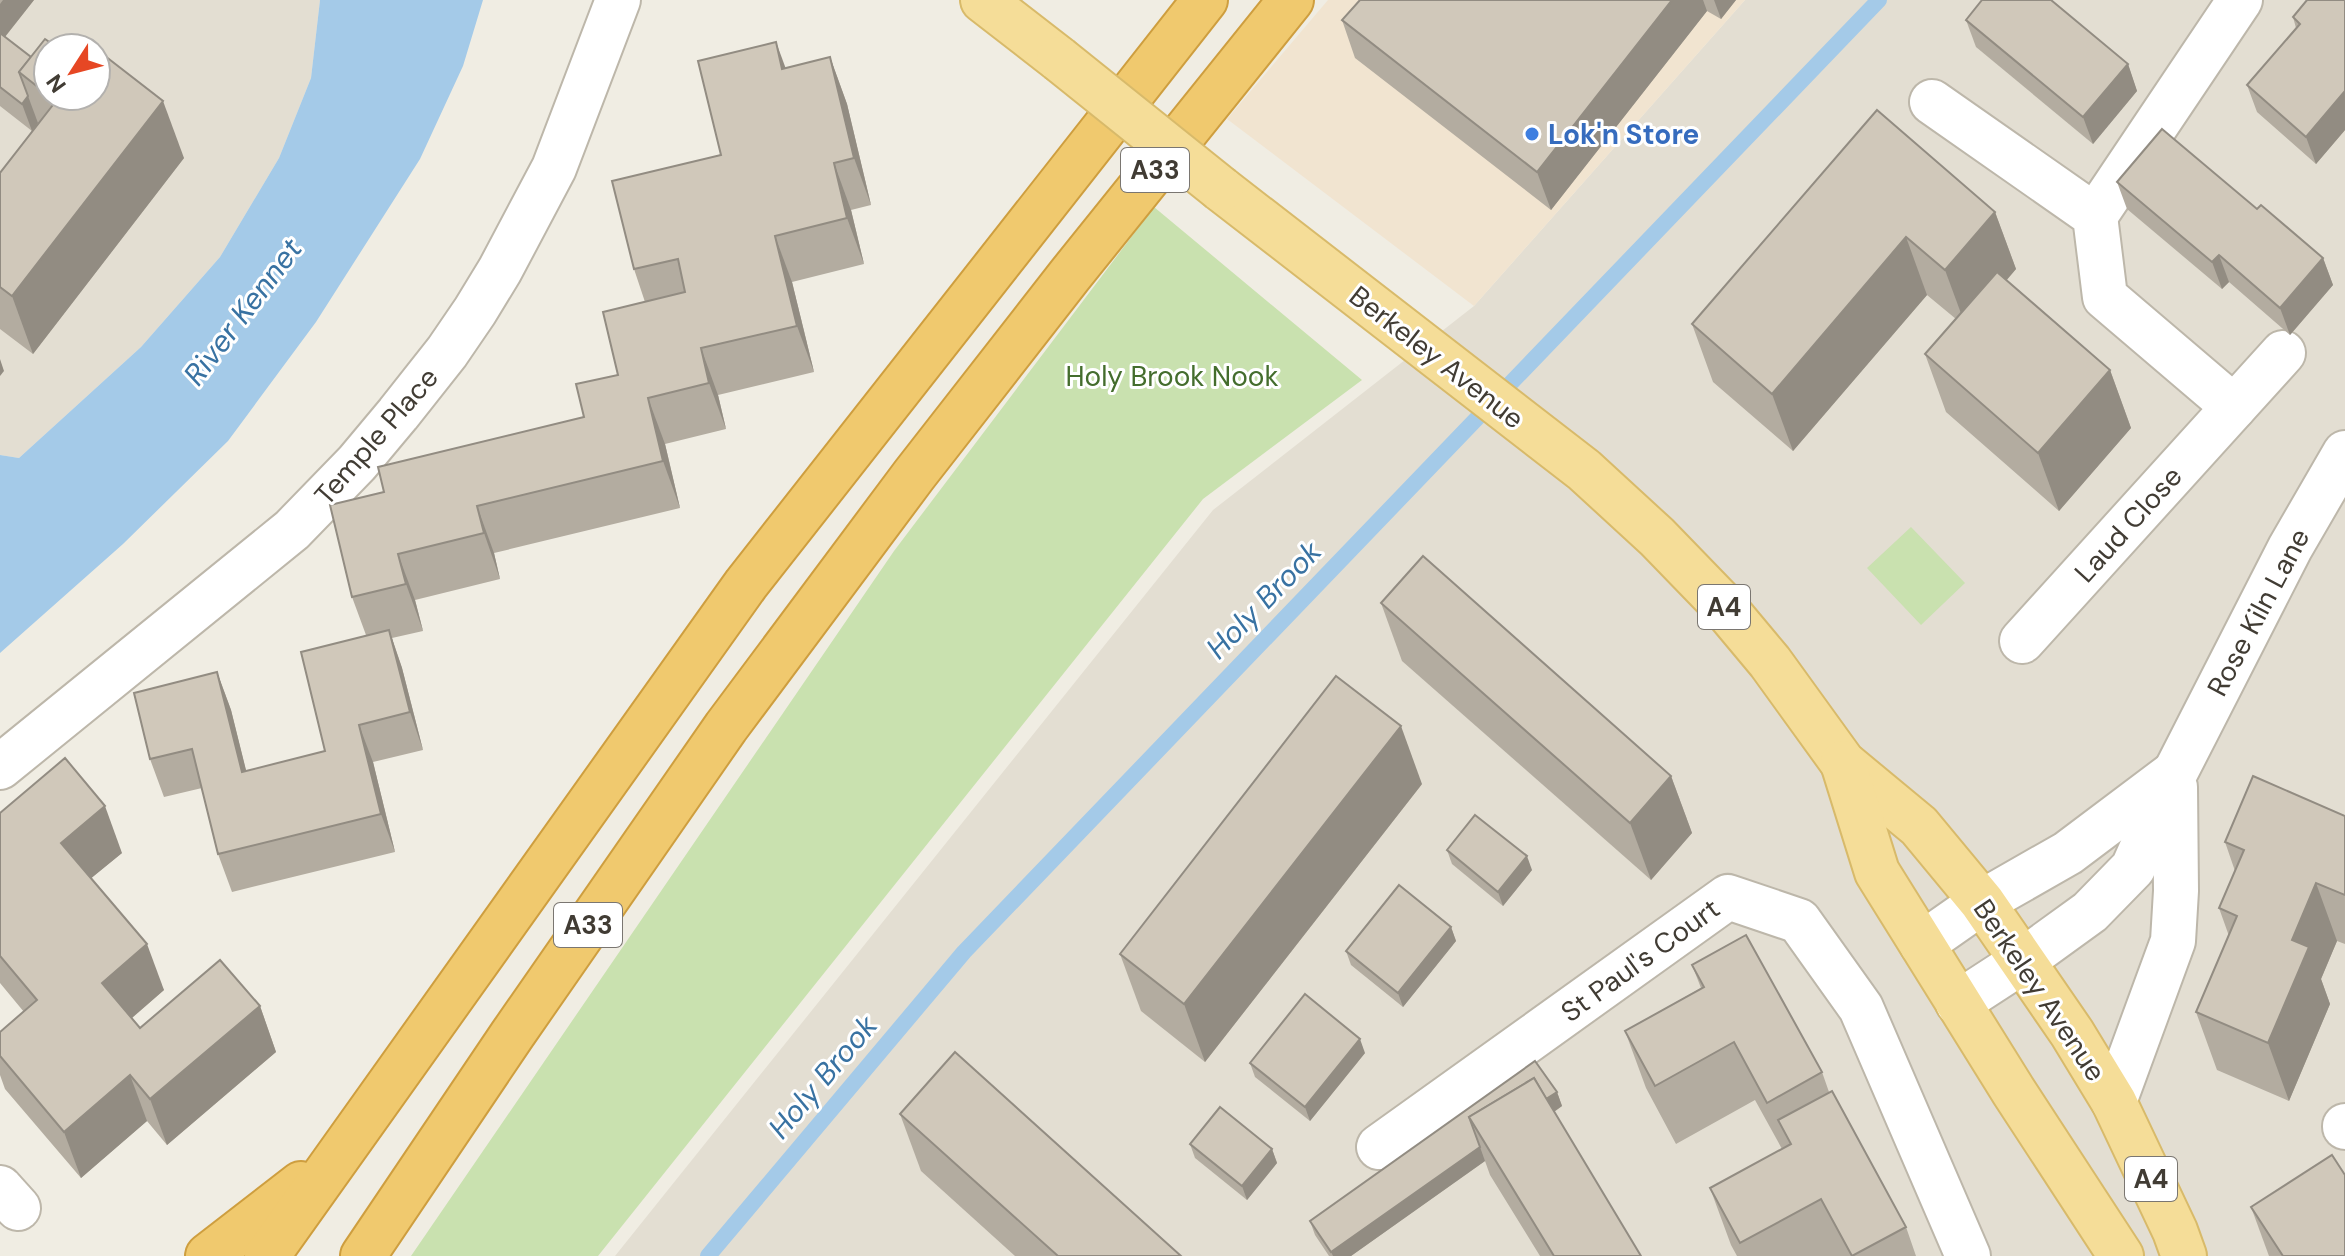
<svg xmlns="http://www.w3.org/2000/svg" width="2345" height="1256" font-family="'DM Sans',sans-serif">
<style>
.residential{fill:#e3ded2;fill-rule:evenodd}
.commercial{fill:#f1e4d0}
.green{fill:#c9e1af}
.water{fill:#a4cae8}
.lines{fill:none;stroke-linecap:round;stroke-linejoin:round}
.stream{stroke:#a4cae8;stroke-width:16}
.minor-casing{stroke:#bdb7aa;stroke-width:48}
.major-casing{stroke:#d8ba6a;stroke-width:48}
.highway-casing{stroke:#ce9e3f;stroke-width:48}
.minor{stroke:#fff;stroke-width:44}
.major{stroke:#f5dd98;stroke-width:44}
.highway{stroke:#f0c96e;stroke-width:44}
.major-bridge-casing{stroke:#d8ba6a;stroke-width:48;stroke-linecap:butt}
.major-bridge{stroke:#f5dd98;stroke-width:44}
.wall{fill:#b3aca0}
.shaded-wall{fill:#928c82}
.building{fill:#d0c8ba;stroke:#928c82;stroke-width:2}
.shop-dot{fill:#3f7fe0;stroke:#fff;stroke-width:3}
.labels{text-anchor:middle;stroke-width:6;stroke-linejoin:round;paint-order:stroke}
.shield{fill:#fff;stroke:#7a7671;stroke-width:2}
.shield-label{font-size:26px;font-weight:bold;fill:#413c34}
.shop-label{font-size:28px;font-weight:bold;fill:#366cbe;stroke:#fff;text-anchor:start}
.street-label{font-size:28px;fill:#413c34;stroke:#fff}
.park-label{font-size:28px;fill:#446d2d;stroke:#fff}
.water-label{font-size:30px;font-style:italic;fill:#3872a2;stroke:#fff}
</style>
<rect width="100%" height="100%" fill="#f0ede3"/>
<g class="residential">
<path d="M0 0H320L311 78 279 158 220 257 141 347 19 458 0 455ZM48 48H96V96H48Z"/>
<path d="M1745 0H2345V1256H615L1213 510 1474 306Z"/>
</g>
<path class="commercial" d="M1328 0H1745L1474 306 1227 119Z"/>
<g class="green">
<path d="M1154 207 1362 380 1203 499 598 1256H411L894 551Z"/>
<path d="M1911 527 1965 583 1921 625 1867 568Z"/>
</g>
<path class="water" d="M320 0H483L463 66 420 159 316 322 228 441 123 544 0 653V455L19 458 141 347 220 257 279 158 311 78Z"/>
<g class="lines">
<path class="stream" d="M708 1256 964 952 1879 0"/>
<defs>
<g id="minor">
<path d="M1932 102 2095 216 2105 297 2234 407"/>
<path d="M2095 216 2240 0"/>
<path d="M2022 641 2283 353"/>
<path d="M0 767 292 530 357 463 398 414 447 352 475 311 500 270 554 168 618 0"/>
<path d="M1922 944 1982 902 2068 853 2173 774"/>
<path d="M1958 1003 2021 962 2090 912 2133 868 2175 773 2290 548 2345 453"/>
<path d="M2114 1102 2173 941 2176 891 2175 787"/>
<path d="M2345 1127V1126"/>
<path d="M1379 1147 1728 897 1799 921 1861 1008 1968 1256"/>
<path d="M0 1188 18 1208"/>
</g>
<g id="major">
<path d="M983 0 1059 59"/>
<path d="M1221 189 1584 470 1657 537 1719 601 1770 662 1843 763 1919 826 1982 902 2072 1033 2114 1102 2175 1231 2184 1256"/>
<path d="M1843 763 1877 872 2014 1092 2121 1256"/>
</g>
<g id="highway">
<path d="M208 1256 301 1184"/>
<path d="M267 1256 746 584 1205 0"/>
<path d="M363 1256 512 1035 726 727 914 475 1070 275 1291 0"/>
</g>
</defs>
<use href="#minor" class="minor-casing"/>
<use href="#major" class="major-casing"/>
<use href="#highway" class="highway-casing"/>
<use href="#minor" class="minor"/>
<use href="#major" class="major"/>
<use href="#highway" class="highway"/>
<defs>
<path id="major-bridge" d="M1059 59 1221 189"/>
</defs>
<use href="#major-bridge" class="major-bridge-casing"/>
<use href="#major-bridge" class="major-bridge"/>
</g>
<g class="wall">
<path d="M0 0H34L5 37 31 57 48 48V96H96L184 158 33 354 0 329V173L32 131 0 106Z"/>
<path d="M1360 0H1736L1721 19 1707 11 1551 210 1355 58 1342 20Z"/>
<path d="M2345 0V130L2316 164 2257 112 2247 85 2296 28 2293 17Z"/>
<path d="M1966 20 2128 64 2137 91 2093 144 1976 47Z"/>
<path d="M830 57 847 104 871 205 851 210 864 264 792 282 814 372 718 395 726 429 665 444 680 508 494 553 500 579 415 600 423 631 392 638 402 668 423 750 373 762 395 852 232 892 218 854 202 788 164 797 150 759 217 672 231 710 246 771 325 751 366 635 352 597 384 492 584 417 618 375 645 302 634 269 785 68Z"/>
<path d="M1877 110 1995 212 2016 269 2006 281 2110 370 2131 428 2059 511 1946 412 1925 354 1956 319 1927 295 1793 451 1713 382 1692 324Z"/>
<path d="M2117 182 2257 209 2323 258 2333 285 2290 335 2229 282 2222 289 2127 209Z"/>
<path d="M1381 603 1671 776 1692 833 1651 880 1402 661Z"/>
<path d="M1422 784 1205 1062 1141 1011 1120 954Z"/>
<path d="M0 813 122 853 91 878 164 990 132 1018 140 1028 260 1006 276 1052 167 1145 147 1121 81 1178 5 1089 0 1075V1032L24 1012 0 983Z"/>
<path d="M2345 816V944L2337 941 2321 979 2330 1004 2289 1101 2217 1070 2196 1012 2229 936 2219 908 2235 871 2225 842Z"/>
<path d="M1447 850 1532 870 1503 906 1452 864Z"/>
<path d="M1451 927 1456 941 1403 1007 1351 965 1346 951Z"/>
<path d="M1692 965 1822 1072 1829 1092 1906 1227 1916 1256H1737L1731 1245 1710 1188 1782 1149 1755 1100 1676 1144 1646 1088 1625 1031 1701 988Z"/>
<path d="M1365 1053 1310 1121 1255 1077 1250 1063Z"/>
<path d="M1535 1061 1557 1092 1562 1106 1554 1112 1641 1256H1540L1490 1175 1485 1161 1351 1256H1329L1315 1235 1310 1221Z"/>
<path d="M900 1114 1181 1256H1015L921 1171Z"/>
<path d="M1190 1144 1272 1149 1277 1163 1247 1200 1195 1158Z"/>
<path d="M2251 1207 2345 1256H2269Z"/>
</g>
<g class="shaded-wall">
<path d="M3 0H34L0 43V4Z"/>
<path d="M1672 0H1703L1707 11 1551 210 1537 172Z"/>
<path d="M1714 0H1736L1721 19Z"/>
<path d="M776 42 793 88 782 69Z"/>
<path d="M830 57 847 104 871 205 854 158Z"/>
<path d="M2128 64 2137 91 2093 144 2083 117Z"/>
<path d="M2345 91V130L2316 164 2306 137Z"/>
<path d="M28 96 38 123 32 131 22 104Z"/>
<path d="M163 101 184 158 33 354 12 296Z"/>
<path d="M834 163 851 210 864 264 847 218Z"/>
<path d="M1995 212 2016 269 1966 327 1945 270Z"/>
<path d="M775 236 792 282 814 372 797 326Z"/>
<path d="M1906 237 1927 295 1793 451 1772 394Z"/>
<path d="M2219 255 2229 282 2222 289 2212 262Z"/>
<path d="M2323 258 2333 285 2290 335 2280 308Z"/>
<path d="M701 348 718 395 726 429 709 383Z"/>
<path d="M0 359 4 371 0 376Z"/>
<path d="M2110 370 2131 428 2059 511 2038 453Z"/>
<path d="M648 398 665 444 680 508 663 461Z"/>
<path d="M477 506 494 553 500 579 484 533Z"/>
<path d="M398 554 415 600 423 631 406 584Z"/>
<path d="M389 630 402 668 423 750 410 712Z"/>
<path d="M217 672 231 710 256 810 242 772Z"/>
<path d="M359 725 373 762 395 852 381 814Z"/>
<path d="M1401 726 1422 784 1205 1062 1184 1004Z"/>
<path d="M1671 776 1692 833 1651 880 1630 823Z"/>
<path d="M105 806 122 853 78 889 61 843Z"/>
<path d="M1527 856 1532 870 1503 906 1498 892Z"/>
<path d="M2316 883 2337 941 2321 979 2330 1004 2289 1101 2268 1043 2292 940Z"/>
<path d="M1451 927 1456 941 1403 1007 1398 993Z"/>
<path d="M147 944 164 990 119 1029 102 983Z"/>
<path d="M260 1006 276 1052 167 1145 150 1099Z"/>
<path d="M1360 1039 1365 1053 1310 1121 1305 1107Z"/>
<path d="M130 1075 147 1121 81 1178 64 1132Z"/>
<path d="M1557 1092 1562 1106 1493 1155 1485 1143Z"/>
<path d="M1480 1147 1485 1161 1351 1256H1333L1331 1252Z"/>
<path d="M1272 1149 1277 1163 1247 1200 1242 1186Z"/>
</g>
<g class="building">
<path d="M1360 0H1672L1537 172 1342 20Z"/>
<path d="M1982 0H2051L2128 64 2083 117 1966 20Z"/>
<path d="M2307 0H2345V91L2306 137 2247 85 2300 24 2293 17Z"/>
<path d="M0 33 31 57 19 72 28 96 22 104 0 87Z"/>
<path d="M45 39 58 48H48V95L19 72Z"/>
<path d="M776 42 782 69 830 57 854 158 834 163 847 218 775 236 797 326 701 348 709 383 648 398 663 461 477 506 484 533 398 554 406 584 352 597 330 505 384 492 378 467 584 417 576 384 618 375 603 312 685 292 678 259 634 269 612 181 721 155 698 61Z"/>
<path d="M96 49 163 101 12 296 0 287V173L56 101 50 96H96Z"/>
<path d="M1877 110 1995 212 1945 270 1906 237 1772 394 1692 324Z"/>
<path d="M2162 129 2257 209 2261 205 2323 258 2280 308 2219 255 2212 262 2117 182Z"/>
<path d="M1997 272 2110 370 2038 453 1925 354Z"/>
<path d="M1423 556 1671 776 1630 823 1381 603Z"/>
<path d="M389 630 410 712 359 725 381 814 218 854 192 749 150 759 134 693 217 672 242 772 325 751 301 652Z"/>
<path d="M1336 676 1401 726 1184 1004 1120 954Z"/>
<path d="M65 758 105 806 61 843 147 944 102 983 140 1028 220 960 260 1006 150 1099 130 1075 64 1132 0 1056V1032L37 1000 0 956V813Z"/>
<path d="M2253 776 2345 816V895L2316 883 2292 940 2309 947 2268 1043 2196 1012 2237 916 2219 908 2244 850 2225 842Z"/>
<path d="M1475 815 1527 856 1498 892 1447 850Z"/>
<path d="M1399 885 1451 927 1398 993 1346 951Z"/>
<path d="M1746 935 1822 1072 1767 1103 1734 1042 1655 1086 1625 1031 1704 987 1692 965Z"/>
<path d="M1305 994 1360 1039 1305 1107 1250 1063Z"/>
<path d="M955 1052 1181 1256H1058L900 1114Z"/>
<path d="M1535 1061 1557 1092 1546 1099 1534 1078 1469 1117 1480 1147 1331 1252 1310 1221Z"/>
<path d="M1534 1078 1641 1256H1554L1469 1117Z"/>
<path d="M1832 1091 1906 1227 1852 1256 1821 1199 1740 1243 1710 1188 1791 1144 1778 1120Z"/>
<path d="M1220 1107 1272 1149 1242 1186 1190 1144Z"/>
<path d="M2332 1155 2345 1175V1256H2283L2251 1207Z"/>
</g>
<circle class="shop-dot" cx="1532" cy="134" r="8"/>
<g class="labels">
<g class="shield">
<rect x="1121" y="148" width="68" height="44" rx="6"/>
<rect x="1698" y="585" width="52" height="44" rx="6"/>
<rect x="554" y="903" width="68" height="44" rx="6"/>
<rect x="2125" y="1157" width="52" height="44" rx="6"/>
</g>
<g class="shield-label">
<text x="1155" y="179">A33</text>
<text x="1724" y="616">A4</text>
<text x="588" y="934">A33</text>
<text x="2151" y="1188">A4</text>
</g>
<g class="shop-label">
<text x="1548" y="144">Lok'n Store</text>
</g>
<g class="street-label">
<text transform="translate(1437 357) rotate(38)" y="10">Berkeley Avenue</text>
<text transform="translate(376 436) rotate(-49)" y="10">Temple Place</text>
<text transform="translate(2128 524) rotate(-48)" y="10">Laud Close</text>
<text transform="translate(2258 612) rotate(-62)" y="10">Rose Kiln Lane</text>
<text transform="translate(1640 960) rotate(-36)" y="10">St Paul's Court</text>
<text transform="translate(2040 990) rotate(56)" y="10">Berkeley Avenue</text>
</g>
<g class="park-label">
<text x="1172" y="386">Holy Brook Nook</text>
</g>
<g class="water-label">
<text transform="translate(243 312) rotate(-53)" y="10">River Kennet</text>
<text transform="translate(1264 600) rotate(-46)" y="10">Holy Brook</text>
<text transform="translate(823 1077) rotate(-50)" y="10">Holy Brook</text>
</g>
</g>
<g transform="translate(72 72) rotate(234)"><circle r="38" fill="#ffffff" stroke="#b3b1ae" stroke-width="2"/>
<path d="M0-6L14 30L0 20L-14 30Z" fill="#e64724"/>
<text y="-12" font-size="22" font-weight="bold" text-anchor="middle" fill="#413c34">N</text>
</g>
</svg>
